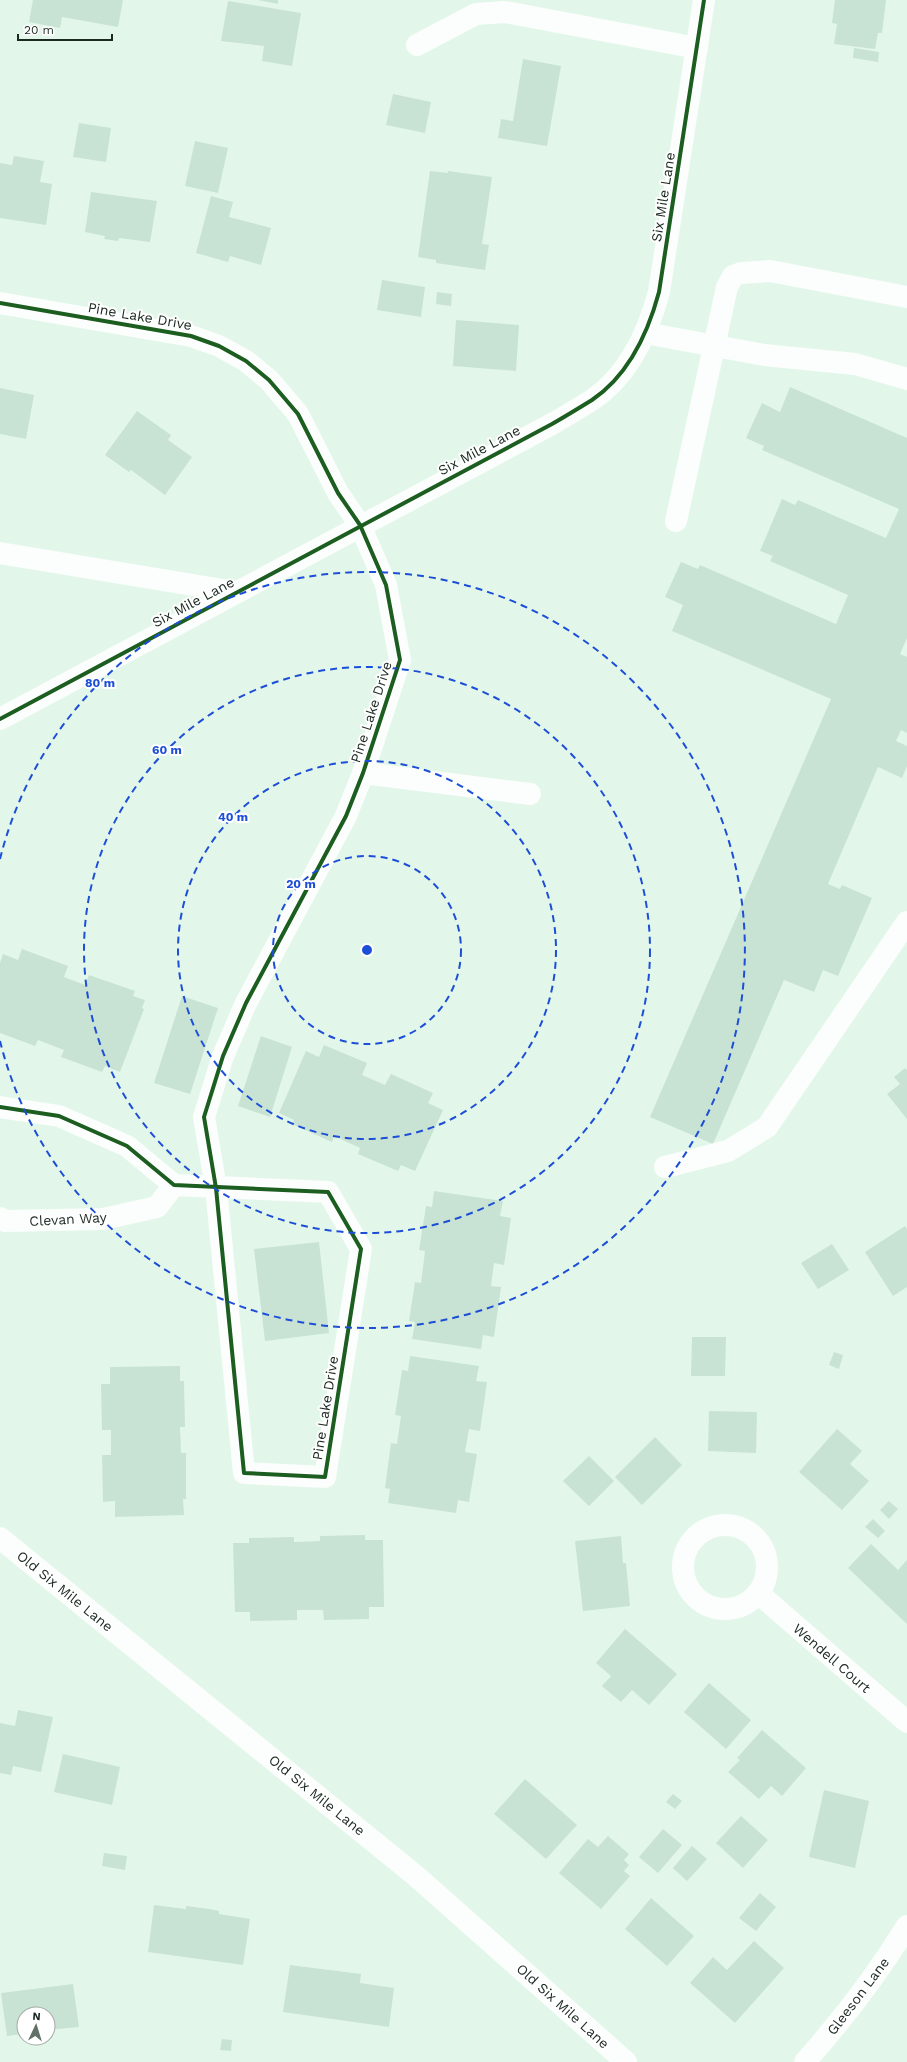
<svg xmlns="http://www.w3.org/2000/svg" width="907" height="2062" font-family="'Work Sans',sans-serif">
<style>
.building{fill:#c8e3d3}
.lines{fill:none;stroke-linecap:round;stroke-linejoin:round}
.minor{stroke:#fbfefc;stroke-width:22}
.cycleway-casing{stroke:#fff;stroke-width:6}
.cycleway{stroke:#1b5e20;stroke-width:4}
.ring{fill:none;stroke:#1d4ed8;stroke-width:2;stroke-dasharray:7 5}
.labels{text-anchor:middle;stroke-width:4;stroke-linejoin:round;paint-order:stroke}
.street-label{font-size:14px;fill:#1b2921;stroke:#fff}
.centre{fill:#1d4ed8;stroke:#fff;stroke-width:2}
.ring-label{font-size:12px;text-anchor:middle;font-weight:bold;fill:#1d4ed8;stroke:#fff;stroke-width:4;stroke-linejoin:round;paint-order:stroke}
</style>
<rect width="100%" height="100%" fill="#e2f7ea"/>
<g class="building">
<path d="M33 0H123L118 27 62 17 60 28 29 22Z"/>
<path d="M258 0H278V4Z"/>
<path d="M835 0H886L882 33H878L875 49 834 44 837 24 832 23Z"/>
<path d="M228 1 301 13 292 66 262 61 264 46 221 41Z"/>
<path d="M854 48 879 52 878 62 853 58Z"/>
<path d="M523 59 561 66 547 146 498 138 501 119 513 121Z"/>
<path d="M393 94 431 102 425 133 386 125Z"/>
<path d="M79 123 111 128 106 162 73 157Z"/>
<path d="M195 141 228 148 218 193 185 186Z"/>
<path d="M14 156 44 161 40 182 52 184 46 225 0 218V163L12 165Z"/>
<path d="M430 171 448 173V171L492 177 482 244 489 245 485 270 436 263V260L418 257Z"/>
<path d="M91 192 157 201 150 242 119 238 118 241 104 239 105 236 85 232Z"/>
<path d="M211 196 233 202 229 217 271 228 261 265 230 256 228 262 196 253Z"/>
<path d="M382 280 425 287 421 317 377 310Z"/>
<path d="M437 292 452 294 451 306 436 304Z"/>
<path d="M456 320 519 325 516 371 453 366Z"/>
<path d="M790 387 907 438V638L900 654 907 657V733L901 730 896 741 907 746V766L902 778 878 767 828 884 840 889 842 885 872 898 838 976 823 970 814 992 784 980 713 1144 650 1117 831 699 672 631 683 605 665 597 681 562 698 569 700 565 836 624 848 595 770 561 773 556 760 551 782 499 795 505 798 500 886 538 899 509 762 450 764 446 746 438 762 403 780 412Z"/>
<path d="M0 388 34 395 26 439 0 434Z"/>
<path d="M137 411 171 435 168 440 192 457 165 495 131 470 129 472 105 455Z"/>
<path d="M22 949 68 966 64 977 85 985 89 975 135 991 133 996 145 1000 142 1008 144 1009 120 1072 105 1066 102 1072 61 1057 64 1050 38 1040 35 1046 0 1033V963L3 954 18 960Z"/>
<path d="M182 996 218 1008 190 1094 154 1083Z"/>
<path d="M261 1036 292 1047 270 1117 238 1106Z"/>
<path d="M324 1045 367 1063 362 1075 385 1085 391 1074 433 1093 428 1103 443 1110 415 1171 401 1165 398 1171 358 1154 360 1148 334 1136 332 1142 292 1124 294 1120 279 1113 306 1051 319 1057Z"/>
<path d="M905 1068 907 1070V1119L887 1094 900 1084 894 1077Z"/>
<path d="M434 1191 503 1201 500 1216 511 1218 504 1265 494 1263 491 1286 501 1287 494 1337 483 1335 481 1349 412 1339 415 1322 409 1321 415 1282 421 1283 425 1251 419 1250 426 1206 432 1207Z"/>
<path d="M905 1226 907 1229V1287L893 1296 865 1252Z"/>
<path d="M319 1242 329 1333 265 1341 254 1249Z"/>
<path d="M832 1244 849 1270 818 1289 801 1263Z"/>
<path d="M692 1337H726L725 1376H691Z"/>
<path d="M834 1352 843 1355 839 1369 829 1365Z"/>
<path d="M410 1356 479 1366 476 1381 487 1382 480 1431 469 1429 465 1452 477 1454 469 1502 458 1500 456 1513 388 1503 390 1489 385 1488 391 1443 397 1444 401 1416 395 1415 402 1370 408 1371Z"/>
<path d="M180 1366V1381H184L185 1427H180L181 1453H186V1499H183L184 1515 115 1517V1501L103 1502 102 1455H111V1430H102L101 1384H110V1367Z"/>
<path d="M709 1411 757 1412 756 1453 708 1451Z"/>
<path d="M837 1429 862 1451 850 1464 869 1481 842 1510 799 1472Z"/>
<path d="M655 1437 682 1465 642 1505 615 1477Z"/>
<path d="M589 1456 614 1481 589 1506 563 1481Z"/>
<path d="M889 1501 898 1509 889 1519 880 1510Z"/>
<path d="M873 1519 885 1531 878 1538 865 1527Z"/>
<path d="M365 1535V1540H383L384 1607H369V1619L324 1620 323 1610H297V1620L250 1621V1612H235L233 1543H249V1538L294 1537V1542L320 1541V1536Z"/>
<path d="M621 1536 623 1563H626L630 1606 583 1611 575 1541Z"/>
<path d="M871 1544 898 1570 907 1560V1624L848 1568Z"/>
<path d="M625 1629 677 1674 649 1705 632 1690 621 1702 602 1686 611 1676 596 1663Z"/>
<path d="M709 1683 751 1720 726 1749 684 1712Z"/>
<path d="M18 1710 53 1717 41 1772 13 1766 11 1775 0 1773V1723L15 1726Z"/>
<path d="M762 1730 806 1768 782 1796 771 1786 759 1799 728 1772 740 1760 737 1758Z"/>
<path d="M63 1754 120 1767 112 1805 54 1792Z"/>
<path d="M525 1779 577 1825 546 1859 494 1814Z"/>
<path d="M824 1790 869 1801 855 1868 809 1857Z"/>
<path d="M673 1794 682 1801 675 1809 666 1802Z"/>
<path d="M741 1816 768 1840 743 1868 716 1843Z"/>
<path d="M663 1829 682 1845 658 1873 639 1857Z"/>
<path d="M608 1836 629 1854 624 1860 629 1865 624 1871 630 1876 601 1909 559 1873 588 1839 598 1847Z"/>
<path d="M692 1846 707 1859 687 1881 673 1868Z"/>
<path d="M104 1853 127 1856 125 1870 102 1866Z"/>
<path d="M760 1893 776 1907 756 1931 739 1918Z"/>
<path d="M651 1898 694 1936 667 1966 625 1929Z"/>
<path d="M154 1905 186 1909V1906L210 1909 219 1911V1914L250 1919 243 1965 148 1952Z"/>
<path d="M754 1941 784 1968 735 2023 690 1983 713 1957 727 1970Z"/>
<path d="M290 1965 361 1974 360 1983 394 1988 389 2027 283 2012Z"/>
<path d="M73 1984 79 2027 48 2030V2014H24V2034L7 2036 1 1993Z"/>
<path d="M222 2039 232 2040 231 2051 220 2050Z"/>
</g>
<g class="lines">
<g class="minor">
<path d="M417 45 476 14 505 12 697 48"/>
<path d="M0 303 191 336 219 346 246 361 269 380 298 414 338 493 360 525 386 585 400 660 363 773 346 816 246 1003 223 1056 204 1117 216 1188 244 1473 325 1477 361 1249 328 1192 174 1185 127 1146 59 1116 0 1107"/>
<path d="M645 333 764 355 855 364 907 379"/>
<path d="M676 521 727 287 733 276 741 273 770 271 907 297"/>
<path d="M0 553 235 592"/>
<path d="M0 719 552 424C566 416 579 408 592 400 629 375 648 333 659 292L704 0"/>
<path d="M363 773 530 794"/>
<path d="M665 1167 728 1151 767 1127 907 922"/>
<path d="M0 1218 5 1221 103 1219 157 1207 174 1185"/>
<circle cx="725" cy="1567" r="42"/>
<path d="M0 1538 416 1876 626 2062"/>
<path d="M758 1593 907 1722"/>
<path d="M805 2062C843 2019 877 1975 907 1926"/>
</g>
<defs>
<g id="cycleway">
<path d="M0 303 191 336 219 346 246 361 269 380 298 414 338 493 360 525 386 585 400 660 363 773 346 816 246 1003 223 1056 204 1117 216 1188 244 1473 325 1477 361 1249 328 1192 174 1185 127 1146 59 1116 0 1107"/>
<path d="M0 719 552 424C566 416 579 408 592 400 629 375 648 333 659 292L704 0"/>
</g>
</defs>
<use href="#cycleway" class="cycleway-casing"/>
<use href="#cycleway" class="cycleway"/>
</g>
<g class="ring">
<circle cx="367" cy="950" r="94"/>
<circle cx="367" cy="950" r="189"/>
<circle cx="367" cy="950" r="283"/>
<path d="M0 859A378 378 0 1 1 0 1041"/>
</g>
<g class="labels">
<g class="street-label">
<text transform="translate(663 197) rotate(-81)" y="5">Six Mile Lane</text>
<text transform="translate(140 316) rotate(10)" y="5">Pine Lake Drive</text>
<text transform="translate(479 450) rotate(-28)" y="5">Six Mile Lane</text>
<text transform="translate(193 602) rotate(-28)" y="5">Six Mile Lane</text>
<text transform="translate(371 712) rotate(-72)" y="5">Pine Lake Drive</text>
<text transform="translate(68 1219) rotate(-3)" y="5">Clevan Way</text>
<text transform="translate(325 1408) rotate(-81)" y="5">Pine Lake Drive</text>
<text transform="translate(65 1591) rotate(39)" y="5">Old Six Mile Lane</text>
<text transform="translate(832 1658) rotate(41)" y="5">Wendell Court</text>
<text transform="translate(317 1795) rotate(39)" y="5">Old Six Mile Lane</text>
<text transform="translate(858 1996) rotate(-53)" y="5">Gleeson Lane</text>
<text transform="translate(563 2006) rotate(42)" y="5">Old Six Mile Lane</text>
</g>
</g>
<circle cx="367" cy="950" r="6" class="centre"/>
<g class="ring-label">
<text x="100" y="687">80 m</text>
<text x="167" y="754">60 m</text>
<text x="233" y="821">40 m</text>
<text x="301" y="888">20 m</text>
</g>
<g transform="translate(36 2026) rotate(4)"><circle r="19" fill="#ffffff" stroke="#a4a9a6"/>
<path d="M0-3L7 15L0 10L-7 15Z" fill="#617167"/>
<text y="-6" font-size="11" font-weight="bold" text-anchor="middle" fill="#1b2921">N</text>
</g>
<path d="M18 34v6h94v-6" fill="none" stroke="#1b2921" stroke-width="2"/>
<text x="24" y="34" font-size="12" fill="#1b2921" stroke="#ffffff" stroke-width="3" paint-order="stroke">20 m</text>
</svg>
